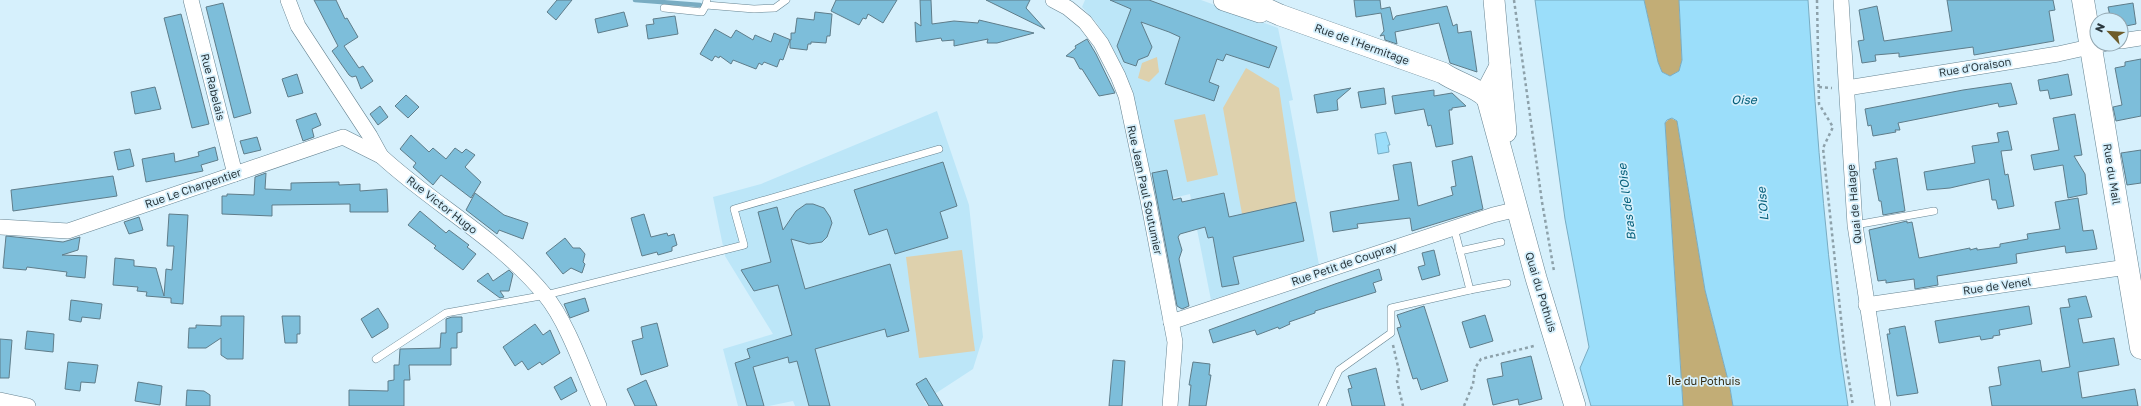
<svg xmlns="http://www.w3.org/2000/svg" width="2141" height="406" font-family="'Golos Text',sans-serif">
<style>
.built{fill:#bce6f8}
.green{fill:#ded1ad}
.forest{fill:#c2ad76}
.water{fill:#9bdefa;stroke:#79acc2}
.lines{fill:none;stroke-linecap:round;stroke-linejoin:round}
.stream{stroke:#79acc2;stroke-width:4.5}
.building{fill:#7dbeda;stroke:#5f7d8a}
.lane-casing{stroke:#668492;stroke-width:8}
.street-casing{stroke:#668492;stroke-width:16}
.secondary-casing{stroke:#668492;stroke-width:22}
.primary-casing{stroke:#668492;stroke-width:23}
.path{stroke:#8da1aa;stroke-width:2.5;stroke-dasharray:3 3;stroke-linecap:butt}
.lane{stroke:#fff;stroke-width:7}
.street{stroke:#fff;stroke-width:15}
.secondary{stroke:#fff;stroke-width:21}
.primary{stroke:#fff;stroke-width:22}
.labels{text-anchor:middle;stroke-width:3.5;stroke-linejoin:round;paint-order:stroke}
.street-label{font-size:11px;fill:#2b383e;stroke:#d6f0fc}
.park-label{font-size:11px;fill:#342b11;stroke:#d6f0fc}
.water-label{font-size:12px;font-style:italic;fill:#06607c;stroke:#d6f0fc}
</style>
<rect width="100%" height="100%" fill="#d6f0fc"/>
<g class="built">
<path d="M1085 0H1201L1278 28 1293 100 1289 101 1319 265 1211 300 1190 194 1156 202 1132 89 1107 39 1096 22 1082 7Z"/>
<path d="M937 111 969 205 983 337 973 369 924 401 928 406H795L793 401 769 406H738L723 349 773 334 725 256 713 197 761 184Z"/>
</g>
<g class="green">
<path d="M1157 57 1159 72 1149 82 1138 78 1142 63Z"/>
<path d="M1246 68 1279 88 1296 202 1242 214 1223 108Z"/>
<path d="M1205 114 1218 175 1187 182 1174 120Z"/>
<path d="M962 250 975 351 919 358 906 257Z"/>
</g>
<g class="forest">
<path d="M1644 0H1679L1682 60 1679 71 1670 76 1662 72 1658 62Z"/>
<path d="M1670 118 1677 121 1705 290 1730 388 1733 406H1683L1665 123Z"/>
</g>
<g class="water">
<path d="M1535 0H1644L1658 62 1662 72 1670 76 1679 71 1682 60 1679 0H1808C1817 135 1827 272 1848 406H1733L1730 388 1705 290 1677 121 1672 118 1667 120 1665 123 1683 406H1591L1580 368 1589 347 1565 219Z"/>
<path d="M1386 132 1390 145H1388L1389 152 1378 154 1375 134Z"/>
</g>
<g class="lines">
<path class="stream" d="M635 0 700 5"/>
</g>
<g class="building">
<path d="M314 0H336L345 19 347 18 358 37 344 46 359 68 363 66 373 81 361 89 356 76 352 77 349 75 332 51 338 46Z"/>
<path d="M557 0H572L556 20 547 12Z"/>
<path d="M836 0H897L883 23 868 14 866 19 863 18 859 25 831 11Z"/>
<path d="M920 0H931L932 24 954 21 978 23 979 20 1034 33 997 43H987L988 39 954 46V40L942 41 941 38 916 42 915 22 921 26Z"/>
<path d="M986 0H1030L1026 8 1045 29Z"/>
<path d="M1110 0H1149L1277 47 1269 68 1226 54 1223 61 1217 59 1209 82 1219 86 1214 101 1165 84 1180 37 1169 32 1141 22 1152 47 1148 56 1138 60 1136 66 1124 62 1117 46 1131 9Z"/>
<path d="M1354 0H1380L1381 9 1390 7 1393 20 1396 16 1447 6 1453 26 1457 24 1458 33 1471 31 1477 72 1450 63 1439 23 1395 32 1397 44 1385 40 1384 35 1380 36 1384 31 1381 13 1356 17Z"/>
<path d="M1947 0H2053L2055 10 2049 11 2054 41 1974 55 1973 47 1899 57V53L1875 55 1876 61 1862 63 1858 41 1864 40 1859 10 1877 6 1884 41 1952 31Z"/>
<path d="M223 3 251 113 234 118 206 7Z"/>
<path d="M2133 3 2136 24 2121 27V20H2111L2108 7Z"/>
<path d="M624 12 628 26 598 33 595 19Z"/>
<path d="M815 12 832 14 830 36H827L826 43 811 42V44H808L807 50 790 48V40L783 60 780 59 777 67 764 62 762 65 759 63 756 69 733 60 731 64 720 56 719 58 715 56 712 61 700 54 715 29 731 38 736 30 753 40 755 35 771 42 774 33 791 40V33H795L797 18 814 20Z"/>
<path d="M181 14 209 124 192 128 164 18Z"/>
<path d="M675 16 678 34 648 39 646 25 654 24 653 19Z"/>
<path d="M1087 39 1096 54 1115 93 1099 96 1082 69H1080L1074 58 1066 56 1076 48 1075 46Z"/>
<path d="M2141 59V116L2116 121 2113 107 2122 105 2115 68 2125 66V62Z"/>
<path d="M297 74 303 93 288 97 282 79Z"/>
<path d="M2068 74 2072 95 2050 99 2048 90 2040 91 2038 80Z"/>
<path d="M2011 83 2017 104 1999 107 1998 103 1898 123 1900 130H1895L1896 132 1873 136 1871 125 1868 126 1865 109 1963 90Z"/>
<path d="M155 87 161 109 135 114 131 92Z"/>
<path d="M1351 88 1337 100 1338 110 1317 113 1314 95Z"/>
<path d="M1384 88 1386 104 1361 108 1358 92Z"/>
<path d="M1434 90V96L1452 93 1466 106 1452 108V110H1449L1453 144 1436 147 1431 125 1428 126 1424 109 1395 114 1392 96Z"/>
<path d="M406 95 419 107 408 118 395 106Z"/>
<path d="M380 106 388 117 378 125 370 114Z"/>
<path d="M316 113 321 125 312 129 314 137 303 141 296 120Z"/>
<path d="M2075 114 2082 155 2074 156 2085 174 2087 194 2068 198 2063 165 2034 170 2031 155 2059 150 2053 118Z"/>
<path d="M2008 131 2012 150 2001 151 2005 175 2008 174 2014 206 1998 209 1996 200H1992L1989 179 1950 188 1927 190 1924 172 1975 163 1972 146 1999 142 1997 133Z"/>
<path d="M411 135 429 152 433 148 446 159 455 148 462 153 466 149 475 155 465 167 481 182 471 198 441 175 433 185 413 167 416 163 400 149Z"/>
<path d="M257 137 261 150 244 154 240 141Z"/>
<path d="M215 147 218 160 201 165 203 171 146 182 142 159 174 153 175 162 199 156 198 152Z"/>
<path d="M130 149 134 166 118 170 114 152Z"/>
<path d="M2141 150V183L2127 185 2121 153Z"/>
<path d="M1472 156 1483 209 1412 231 1410 218 1357 224 1358 228 1333 232 1330 212 1399 200 1393 165 1411 162 1418 206 1453 195 1451 187 1456 186 1452 161Z"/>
<path d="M1897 158 1905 211 1883 215 1881 201H1879L1873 169H1876L1875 162Z"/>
<path d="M943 162 957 206 940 212 948 238 895 254 887 229 869 235 854 190Z"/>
<path d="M1167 170 1173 200 1181 198 1182 202 1224 193 1229 217 1296 202 1304 241 1233 257 1239 284 1222 287 1213 237 1208 238 1205 227 1180 234 1178 237 1182 250 1179 259 1189 306 1182 309 1177 306 1152 173Z"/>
<path d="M266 173 265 189 291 190V183L339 182V185L360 184V191L387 189 388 212H350V204L272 205V216L222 214V196H227V194L254 195 255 177Z"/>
<path d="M113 176 117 196 13 211 11 190Z"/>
<path d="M475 193 504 215 528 223 523 239 499 230 497 234 466 210Z"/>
<path d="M2078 198 2083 231 2093 230 2097 249 2066 253 2065 246 2016 254 2017 263 1937 276 1938 285 1915 289 1914 279 1886 283V280L1878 281 1869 230 1907 221V223L1912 222 1919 258 1970 248V250L1977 248V250L2000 247V244L2028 239 2027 234 2060 229 2055 202Z"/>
<path d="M806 204H813L824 208 830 217 832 223 827 237 822 242 809 244 791 239 805 289 890 264 909 331 887 337 885 329 815 349 830 406H809L797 361 789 363 788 357 753 367 764 406H747L735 363 750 358 747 349 792 335 778 285 754 291 741 270 771 262 758 212 777 207 783 230 796 211Z"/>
<path d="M420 211 446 233 449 230 469 245 467 247 476 254 463 270 434 248 436 246 408 225Z"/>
<path d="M169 214 188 215 183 304 171 303V298L146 296 147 292 137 291 138 287 113 285 115 258 134 260V266L156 268 164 296 166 269 172 270 174 246H167Z"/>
<path d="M644 214 651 237 667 233 668 236 674 234 677 245 672 247V251L658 255 657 252 642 256 631 218Z"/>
<path d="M139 217 143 230 129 234 124 222Z"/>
<path d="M6 236 63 242 80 237 78 250 62 255 87 256 85 278 66 276 67 272 27 267 26 270 3 268Z"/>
<path d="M565 238 573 248H580L585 254 583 262 585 264 582 273 571 268 563 274 546 253Z"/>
<path d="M1434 250 1440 275 1422 280 1418 267 1425 265 1422 253Z"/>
<path d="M1379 269 1382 280 1373 283 1376 292 1315 311V313L1289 322 1290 324 1279 329 1278 327 1257 335 1255 330 1213 343 1209 330 1335 284Z"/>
<path d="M509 270 513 274 509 291H500L504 297 500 298 477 281 488 273 493 281Z"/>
<path d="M2086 296 2092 317 2078 319 2083 343 2114 338 2119 365 2078 372 2082 398 2135 389 2138 406H1992L1989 387 2001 385 1998 367 2040 360 2042 372 2070 367 2060 308 2070 307 2068 299Z"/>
<path d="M585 298 589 311 570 318 564 304Z"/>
<path d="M71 300 102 304 100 319 82 317 81 322 69 320Z"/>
<path d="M1424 306 1448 381 1421 390 1417 378 1413 379 1397 328 1401 327 1397 315Z"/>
<path d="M2029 306 2032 324 1999 330 2000 335 1993 336V338L1981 340 1980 336 1939 343 1935 321Z"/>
<path d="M378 308 388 324V328L372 338 361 319Z"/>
<path d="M1485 315 1493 341 1470 348 1462 322Z"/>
<path d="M221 316H244L243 359H227L221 355V338L206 348H188L189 328H196V325L221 326Z"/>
<path d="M282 316H300V334H297V343H285Z"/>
<path d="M452 317H462V332L457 333V348H451V365H409L410 380H404V406H349V390L388 391V381L394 380V365H399L400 349 440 348 441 333H446V319Z"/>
<path d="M657 323 668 366 641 375 632 341 643 338 641 327Z"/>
<path d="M535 324 543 335 550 330 560 353 542 365 540 362 528 370 522 361 515 366 503 347Z"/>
<path d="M1905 326 1918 393 1897 396 1887 334H1890L1889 329Z"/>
<path d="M27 331 54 334 53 352 25 349Z"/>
<path d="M0 339 12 340 9 378H0Z"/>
<path d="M1531 356 1542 399 1519 405 1518 399 1493 405 1487 379 1503 376 1501 363Z"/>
<path d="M1113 360 1125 361 1122 406H1109Z"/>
<path d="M68 362 98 365 95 383 81 382 80 391 65 389Z"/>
<path d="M1193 362 1210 364 1209 375H1211L1206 406H1189L1191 385H1189Z"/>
<path d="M1376 368 1385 406H1352L1348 389 1352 388 1348 376Z"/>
<path d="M571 377 577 391 561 400 554 387Z"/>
<path d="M926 378 943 406H929L916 384Z"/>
<path d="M646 380 657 406H635L627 389Z"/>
<path d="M138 382 162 386 160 405 135 401Z"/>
<path d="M187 390 204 391 210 395V406H186Z"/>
</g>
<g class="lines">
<defs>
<g id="lane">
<path d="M707 0 706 5 754 9 775 8 786 0"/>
<path d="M664 8 702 12 706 5"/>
<path d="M1855 225 1934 211"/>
<path d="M1460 251 1501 242"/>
<path d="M1470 290 1507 283"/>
<path d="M376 359 446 313 546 295 744 245 734 209 939 149"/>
<path d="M1322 406 1339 370 1391 333V308L1470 290 1454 228"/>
</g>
<g id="street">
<path d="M191 0 235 174"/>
<path d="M288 0 298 26 370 136 381 156C434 205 499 239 545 295 568 323 584 372 599 406"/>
<path d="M1053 0 1068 8 1085 22 1101 43 1118 76 1126 96 1148 200 1175 342 1170 406"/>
<path d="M1841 0 1855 225 1883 406"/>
<path d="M2121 41 2141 38"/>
<path d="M1847 88 2058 54 2103 44"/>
<path d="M0 227 68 231 343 137 381 156"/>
<path d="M1866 305 2127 267"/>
<path d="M1171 322 1493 215 1518 209"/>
<path d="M0 400 28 406"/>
</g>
<g id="secondary">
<path d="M1224 0 1260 12"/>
<path d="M1247 0 1280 15 1443 73C1457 83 1475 86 1487 98"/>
<path d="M1494 0 1506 132"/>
<path d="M1500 66 1489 87 1487 98 1536 278 1575 406"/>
</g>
<path id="primary" d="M2083 0 2141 348"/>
</defs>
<use href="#lane" class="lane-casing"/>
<use href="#street" class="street-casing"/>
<use href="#secondary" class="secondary-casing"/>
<use href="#primary" class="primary-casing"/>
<g class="path">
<path d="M1514 0 1542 202 1554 271"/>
<path d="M1817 0 1819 104 1833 127 1823 148 1845 356 1853 406"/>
<path d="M1819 87 1832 88"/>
<path d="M1393 345 1399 371 1397 381 1403 406"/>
<path d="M1464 406 1473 384 1475 368 1481 359 1534 346"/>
</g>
<use href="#lane" class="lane"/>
<use href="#street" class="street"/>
<use href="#secondary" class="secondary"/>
<use href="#primary" class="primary"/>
</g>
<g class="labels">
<g class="street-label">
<text transform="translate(1362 44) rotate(20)" y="4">Rue de l'Hermitage</text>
<text transform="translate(1975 67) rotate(-9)" y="4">Rue d'Oraison</text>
<text transform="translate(213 87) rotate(76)" y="4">Rue Rabelais</text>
<text transform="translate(2112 174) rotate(81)" y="4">Rue du Mail</text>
<text transform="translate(193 188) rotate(-19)" y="4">Rue Le Charpentier</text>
<text transform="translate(1145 190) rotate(78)" y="4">Rue Jean Paul Soutumier</text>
<text transform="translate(1854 204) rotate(-95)" y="4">Quai de Halage</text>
<text transform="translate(442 205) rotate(38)" y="4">Rue Victor Hugo</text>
<text transform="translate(1344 264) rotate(-19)" y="4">Rue Petit de Coupray</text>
<text transform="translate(1997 286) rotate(-8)" y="4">Rue de Venel</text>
<text transform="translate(1541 292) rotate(73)" y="4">Quai du Pothuis</text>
</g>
<g class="park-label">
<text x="1704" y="385">Île du Pothuis</text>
</g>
<g class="water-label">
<text x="1744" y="104">Oise</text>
<text transform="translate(1627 202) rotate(-97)" y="4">Bras de l'Oise</text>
<text transform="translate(1763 204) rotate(-95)" y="4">L'Oise</text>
</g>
</g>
<g transform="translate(2109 32) rotate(295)"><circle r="19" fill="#d6f0fc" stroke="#92a6b0"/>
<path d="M0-3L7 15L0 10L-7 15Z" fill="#6e5c2a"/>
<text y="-6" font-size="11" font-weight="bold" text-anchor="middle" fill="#2b383e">N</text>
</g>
</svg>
